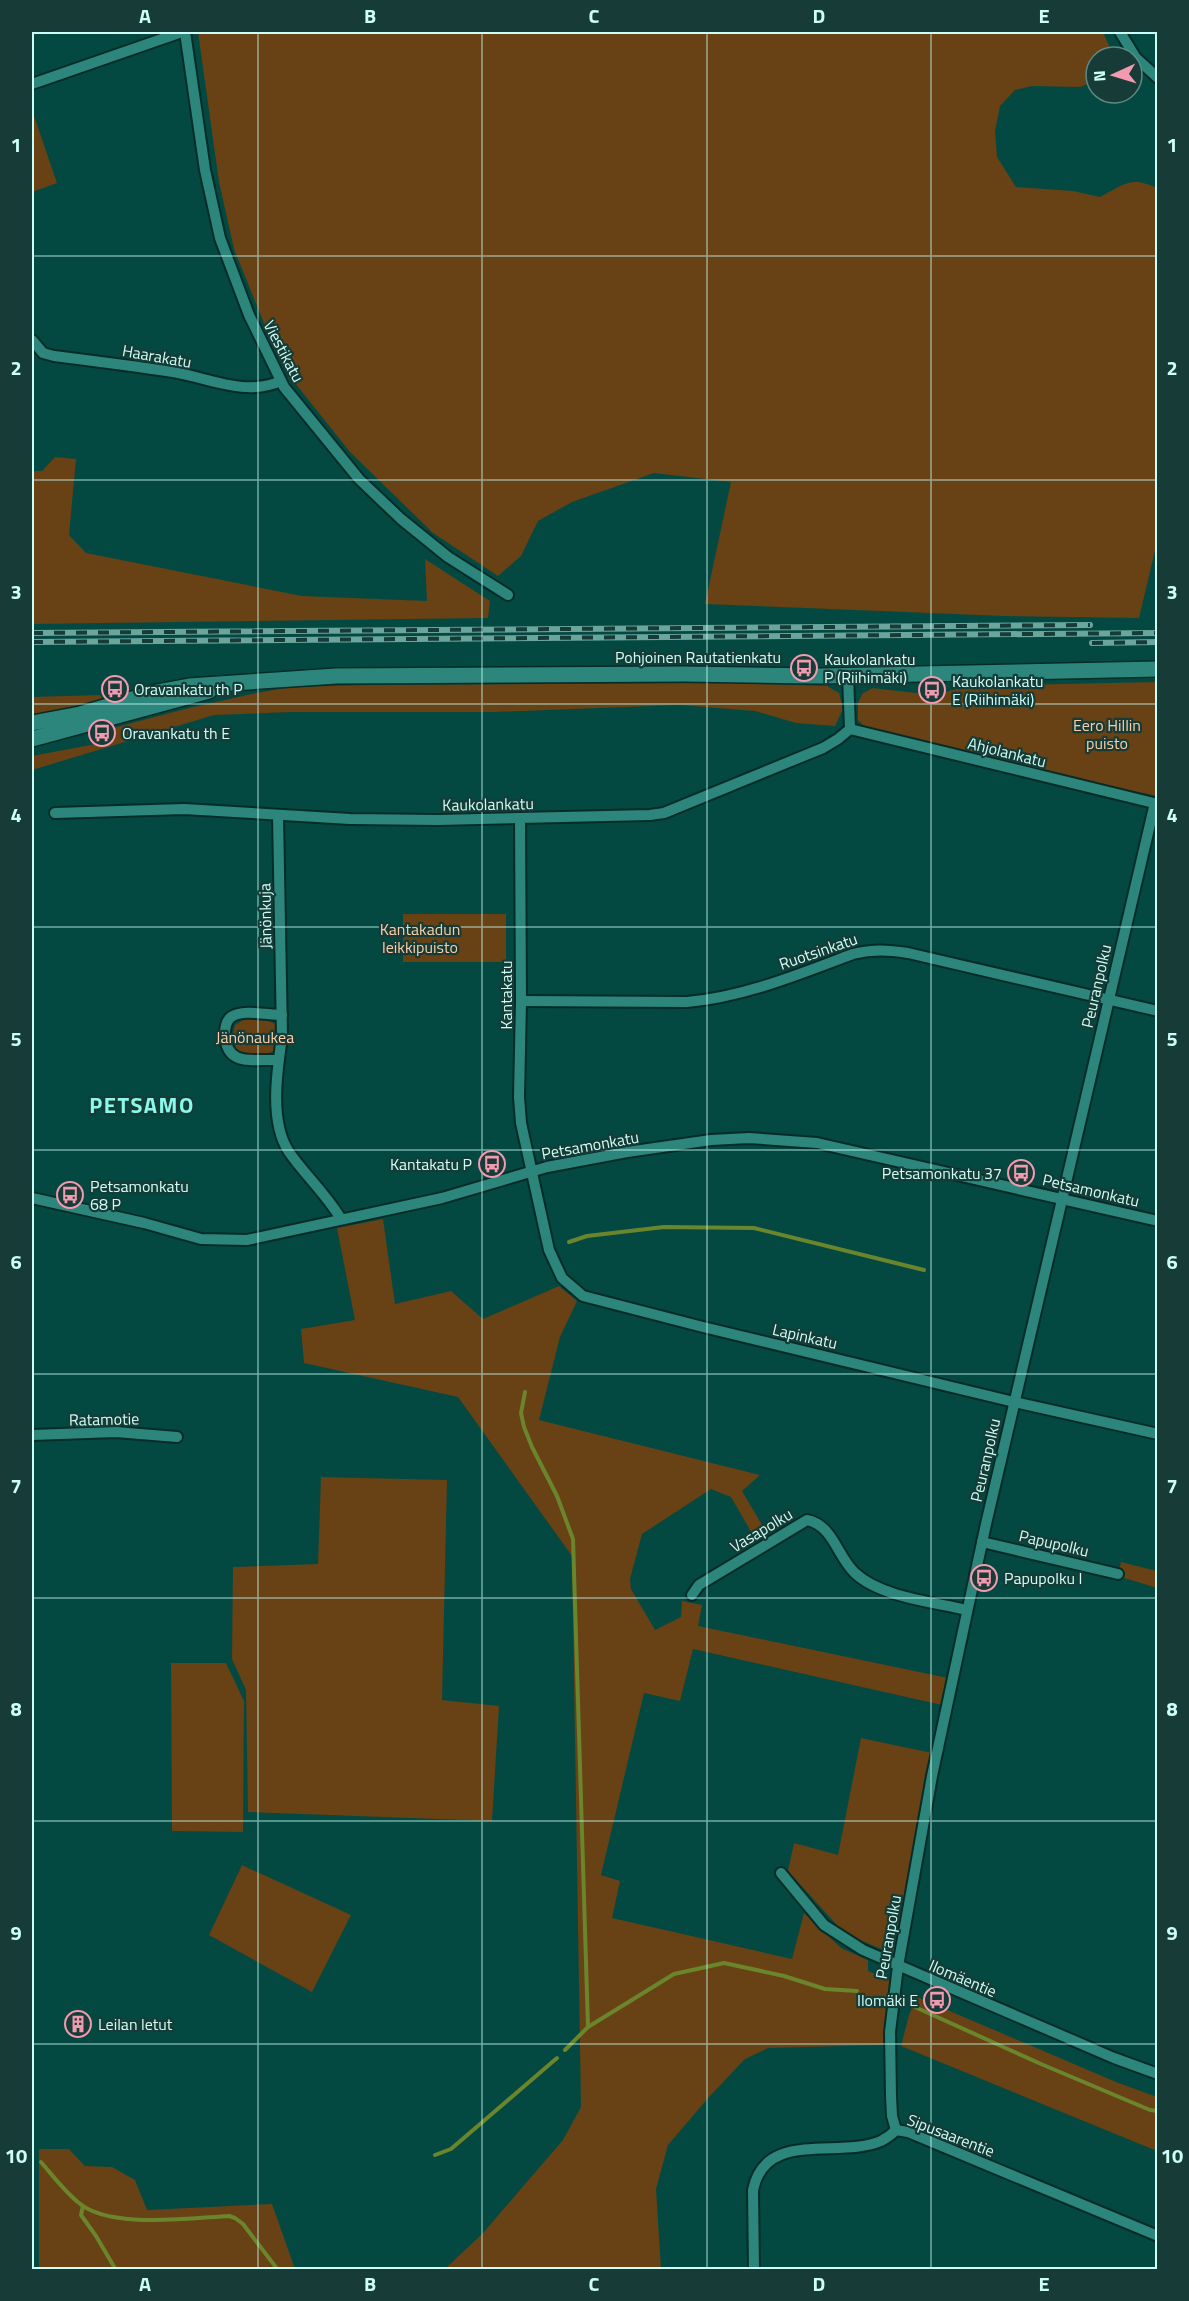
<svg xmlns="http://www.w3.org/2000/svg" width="1189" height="2301" font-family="'Titillium Web',sans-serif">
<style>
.green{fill:#684114}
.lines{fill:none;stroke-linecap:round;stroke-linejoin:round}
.stream{stroke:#6a852c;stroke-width:4}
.street-casing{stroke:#062c28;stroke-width:14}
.secondary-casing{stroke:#062c28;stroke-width:18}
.street{stroke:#2d867c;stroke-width:10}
.secondary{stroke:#2d867c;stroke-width:15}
.rail-casing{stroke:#6aa69e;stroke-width:6}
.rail{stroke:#173b37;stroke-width:4;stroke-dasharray:11;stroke-linecap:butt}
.grid{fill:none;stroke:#ccfff7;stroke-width:1.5;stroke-opacity:0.55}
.labels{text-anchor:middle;stroke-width:4.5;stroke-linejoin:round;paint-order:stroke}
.street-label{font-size:16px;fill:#ccfff7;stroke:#173b37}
.poi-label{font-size:16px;fill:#ccfff7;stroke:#173b37;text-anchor:start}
.park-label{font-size:16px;fill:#facfa7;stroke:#173b37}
.district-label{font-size:22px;font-weight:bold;letter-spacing:1.5px;fill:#89f9ea;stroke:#173b37}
.neatline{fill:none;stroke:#ccfff7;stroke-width:2}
.grid-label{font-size:20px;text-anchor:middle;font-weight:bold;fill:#ccfff7}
</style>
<rect width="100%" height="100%" fill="#034942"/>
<g class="green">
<path d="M198 32H1103L1114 57H1096V81L1080 87 1032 86 1015 90 1000 106 995 131 997 157 1016 187 1073 191 1100 197C1125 184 1130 176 1157 188L1158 538 1139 618 1004 616 705 604 731 482 654 473 572 502 538 521 521 556 498 576 433 533 350 452 291 378 272 343 234 249 219 182Z"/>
<path d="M32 110 57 183 32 192Z"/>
<path d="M55 457 76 459 69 535 86 553 302 596 427 601 425 559 490 601 488 618 32 624V471H42Z"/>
<path d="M1157 682V796L925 747 870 732 858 720V703L862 694 872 688 934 695 968 686Z"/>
<path d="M730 683 827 686 839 693 843 709 835 726 796 723 755 711 679 705 493 712H292L214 715 32 770V756L101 743 109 729 189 708 256 693 291 687 370 685Z"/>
<path d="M100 695 102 699 73 710 32 719V697Z"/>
<rect x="403" y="914" width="103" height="48"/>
<path d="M245 1019C257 1019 268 1019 279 1026L277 1049C264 1057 250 1057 236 1052L232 1037 235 1025Z"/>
<path d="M383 1219 395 1304 451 1291 483 1319 559 1286 577 1301 560 1337 539 1420 760 1475 742 1491 768 1535 757 1542 731 1497 711 1489 642 1534 630 1579 631 1589 655 1630 681 1617 682 1601 702 1605 698 1626 948 1678 942 1705 693 1649 680 1701 644 1693 601 1875 620 1881 612 1918 792 1959 804 1913 841 1948 868 1960V1971L890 1980 884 2045 768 2048 745 2059 709 2097 668 2145 656 2189 661 2269H335L446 2268 483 2233 563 2140 581 2107 572 1556 458 1397 304 1363 301 1329 355 1320 337 1228Z"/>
<path d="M321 1477 447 1480 442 1700 499 1706 492 1821 248 1812 246 1690 232 1659 233 1567 318 1564Z"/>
<path d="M1121 1562 1157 1571V1588L1118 1576Z"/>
<path d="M171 1663H226L244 1701 243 1832 172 1831Z"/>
<path d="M861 1738 932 1753 895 1955 844 1933 788 1871 794 1843 838 1855Z"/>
<path d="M242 1865 351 1915 312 1992 209 1935Z"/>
<path d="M917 1997 1116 2082 1157 2097V2151L901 2046 909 2015Z"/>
<path d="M39 2149H69L85 2166 112 2167 135 2180 147 2210 272 2204 295 2269H39Z"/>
</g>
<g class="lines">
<g class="stream">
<path d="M569 1242 587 1236 664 1227 754 1228 924 1270"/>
<path d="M525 1392 521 1413 524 1427 532 1447 557 1496 573 1539 588 2027"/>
<path d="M915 2007 1041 2064 1150 2110 1158 2111"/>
<path d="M565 2050 588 2027 674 1974 724 1963 784 1976 825 1989 857 1991"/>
<path d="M435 2155 451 2149 557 2058"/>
<path d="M41 2162C53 2176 65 2192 79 2203 109 2229 190 2218 229 2216L235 2218 243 2224 278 2270"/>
<path d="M83 2206 81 2215 96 2236 116 2270"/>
</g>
<defs>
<g id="street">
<path d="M185 32 205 170 220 238 249 315 284 387 359 479 401 519 448 557 508 595"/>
<path d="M1120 32 1136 58 1158 78"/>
<path d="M32 84 182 32"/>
<path d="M32 340 43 353 54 356C94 361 133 366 173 372 209 378 245 397 281 381"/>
<path d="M850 729 1158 804"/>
<path d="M55 813 184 809 350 819 438 820 650 815 664 813 823 748 838 739 850 729 848 675"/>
<path d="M278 815 282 1037C277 1071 269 1122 289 1152 305 1175 326 1194 341 1219"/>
<path d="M520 818 521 1001 519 1097 521 1123 549 1250 562 1278 583 1296 703 1327 1014 1402 1158 1434"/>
<path d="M521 1001 687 1002C745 997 799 974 853 954 873 949 888 950 908 953L1158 1011"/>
<path d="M278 1060C252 1059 226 1067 225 1034 225 1028 226 1021 231 1017 243 1009 268 1015 282 1015"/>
<path d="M32 1198 144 1223 201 1239 247 1240 442 1198 547 1167 627 1152 711 1140 749 1138 817 1143 1158 1221"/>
<path d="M32 1435 116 1432 177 1437"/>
<path d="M982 1542 1118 1574"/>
<path d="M692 1595 699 1585 807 1520C833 1525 837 1556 855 1573 880 1597 934 1602 967 1610"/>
<path d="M781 1873 824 1925 863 1950 1114 2058 1158 2074"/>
<path d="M896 2130 892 2116 891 2096 890 2032 898 1966 932 1776 986 1524 1155 803"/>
<path d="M896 2130 908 2132 1158 2236"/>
<path d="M754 2270 753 2190C765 2129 839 2159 881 2141 887 2138 892 2134 896 2130"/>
</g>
<g id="secondary">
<path d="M32 723 80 714 157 692 189 686 336 676 684 674 821 676 1158 669"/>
<path d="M32 739 209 691"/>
</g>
</defs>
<use href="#street" class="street-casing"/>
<use href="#secondary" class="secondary-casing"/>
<use href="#street" class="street"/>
<use href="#secondary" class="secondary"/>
<defs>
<g id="rail">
<path d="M32 633 1090 625"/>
<path d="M32 642 1158 633"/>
<path d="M1092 643 1158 642"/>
</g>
</defs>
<use href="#rail" class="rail-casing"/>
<use href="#rail" class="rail"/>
</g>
<path class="grid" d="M258 32V2270M482 32V2270M707 32V2270M931 32V2270M32 256H1158M32 480H1158M32 704H1158M32 927H1158M32 1150H1158M32 1374H1158M32 1598H1158M32 1821H1158M32 2044H1158"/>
<defs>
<symbol id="bus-ring" viewBox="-11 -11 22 22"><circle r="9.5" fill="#173b37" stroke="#f29aaf" stroke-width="1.5"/><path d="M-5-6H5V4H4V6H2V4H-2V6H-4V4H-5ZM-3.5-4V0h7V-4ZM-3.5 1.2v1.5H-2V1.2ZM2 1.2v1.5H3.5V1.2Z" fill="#f29aaf"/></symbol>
<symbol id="building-ring" viewBox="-11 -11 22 22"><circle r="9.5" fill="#173b37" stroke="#f29aaf" stroke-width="1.5"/><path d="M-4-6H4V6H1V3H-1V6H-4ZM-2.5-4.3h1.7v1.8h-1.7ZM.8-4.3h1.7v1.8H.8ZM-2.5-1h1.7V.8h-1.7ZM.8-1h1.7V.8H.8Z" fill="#f29aaf"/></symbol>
</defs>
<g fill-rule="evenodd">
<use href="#bus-ring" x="789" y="653" width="30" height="30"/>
<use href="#bus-ring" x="100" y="674" width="30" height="30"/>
<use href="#bus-ring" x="917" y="675" width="30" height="30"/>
<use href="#bus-ring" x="87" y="718" width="30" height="30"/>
<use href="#bus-ring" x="477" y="1149" width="30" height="30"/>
<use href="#bus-ring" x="1006" y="1158" width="30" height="30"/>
<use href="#bus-ring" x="55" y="1180" width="30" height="30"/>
<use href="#bus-ring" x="969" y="1563" width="30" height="30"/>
<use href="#bus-ring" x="922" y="1985" width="30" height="30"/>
<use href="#building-ring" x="63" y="2009" width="30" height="30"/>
</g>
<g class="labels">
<g class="street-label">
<text transform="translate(284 351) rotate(62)" y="6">Viestikatu</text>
<text transform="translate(157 356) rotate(10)" y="6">Haarakatu</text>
<text x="698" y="663">Pohjoinen Rautatienkatu</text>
<text transform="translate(1007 752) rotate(14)" y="6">Ahjolankatu</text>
<text transform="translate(488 804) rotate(-1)" y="6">Kaukolankatu</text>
<text transform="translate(265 916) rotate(-91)" y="6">Jänönkuja</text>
<text transform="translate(818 951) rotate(-19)" y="6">Ruotsinkatu</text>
<text transform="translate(1096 986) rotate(-77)" y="6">Peuranpolku</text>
<text transform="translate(506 995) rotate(-90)" y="6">Kantakatu</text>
<text transform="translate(590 1145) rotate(-10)" y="6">Petsamonkatu</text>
<text transform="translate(1091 1190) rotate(13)" y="6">Petsamonkatu</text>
<text transform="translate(805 1336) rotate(13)" y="6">Lapinkatu</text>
<text transform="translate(104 1419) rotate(-1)" y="6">Ratamotie</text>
<text transform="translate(985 1460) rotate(-77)" y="6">Peuranpolku</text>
<text transform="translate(761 1530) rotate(-31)" y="6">Vasapolku</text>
<text transform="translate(1054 1543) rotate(13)" y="6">Papupolku</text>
<text transform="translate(888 1937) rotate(-80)" y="6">Peuranpolku</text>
<text transform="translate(963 1978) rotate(23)" y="6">Ilomäentie</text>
<text transform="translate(951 2135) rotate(21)" y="6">Sipusaarentie</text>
</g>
<g class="poi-label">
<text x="824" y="665">Kaukolankatu<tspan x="824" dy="18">P (Riihimäki)</tspan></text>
<text x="952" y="687">Kaukolankatu<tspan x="952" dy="18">E (Riihimäki)</tspan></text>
<text x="134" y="695">Oravankatu th P</text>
<text x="122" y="739">Oravankatu th E</text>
<text x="472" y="1170" text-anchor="end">Kantakatu P</text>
<text x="1002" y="1179" text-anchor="end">Petsamonkatu 37</text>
<text x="90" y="1192">Petsamonkatu<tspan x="90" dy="18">68 P</tspan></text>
<text x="1004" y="1584">Papupolku I</text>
<text x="918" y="2006" text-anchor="end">Ilomäki E</text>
<text x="98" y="2030">Leilan letut</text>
</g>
<g class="park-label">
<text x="1107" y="731">Eero Hillin<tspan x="1107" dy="18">puisto</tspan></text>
<text x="420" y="935">Kantakadun<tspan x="420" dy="18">leikkipuisto</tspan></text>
<text x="255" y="1043">Jänönaukea</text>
</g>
<g class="district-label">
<text x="142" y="1113">PETSAMO</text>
</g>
</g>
<rect width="1189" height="2301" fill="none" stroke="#173b37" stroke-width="66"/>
<g transform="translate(1114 75) rotate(266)"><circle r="28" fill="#173b37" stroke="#5f8984" stroke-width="1.5"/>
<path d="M0-4.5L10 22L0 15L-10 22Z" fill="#f29aaf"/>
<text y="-9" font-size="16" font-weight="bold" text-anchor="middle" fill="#ccfff7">N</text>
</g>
<rect x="33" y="33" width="1123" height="2235" class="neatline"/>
<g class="grid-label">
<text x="145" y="23">A</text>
<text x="370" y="23">B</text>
<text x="594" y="23">C</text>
<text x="819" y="23">D</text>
<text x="1044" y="23">E</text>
<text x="16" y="152">1</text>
<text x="1172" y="152">1</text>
<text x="16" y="375">2</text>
<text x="1172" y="375">2</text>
<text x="16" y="599">3</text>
<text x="1172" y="599">3</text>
<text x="16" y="822">4</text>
<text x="1172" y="822">4</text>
<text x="16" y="1046">5</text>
<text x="1172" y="1046">5</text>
<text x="16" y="1269">6</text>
<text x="1172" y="1269">6</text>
<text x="16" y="1493">7</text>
<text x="1172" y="1493">7</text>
<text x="16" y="1716">8</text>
<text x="1172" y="1716">8</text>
<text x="16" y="1940">9</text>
<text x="1172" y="1940">9</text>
<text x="16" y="2163">10</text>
<text x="1172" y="2163">10</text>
<text x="145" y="2291">A</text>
<text x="370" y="2291">B</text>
<text x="594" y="2291">C</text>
<text x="819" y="2291">D</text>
<text x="1044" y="2291">E</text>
</g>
</svg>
